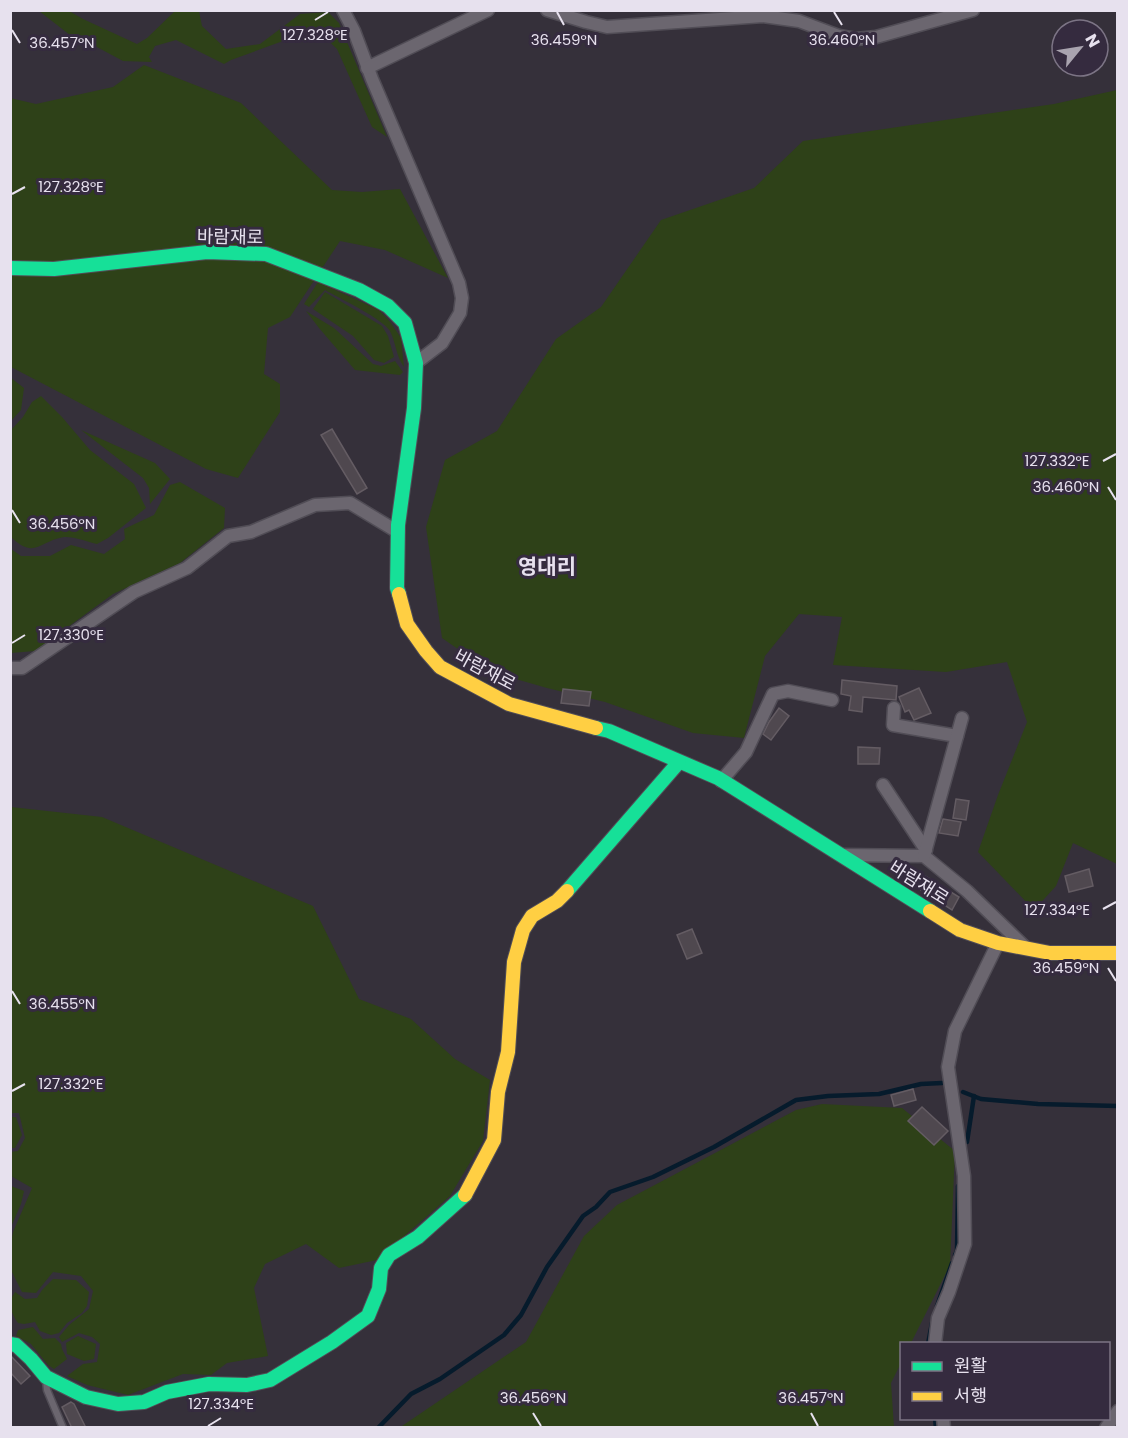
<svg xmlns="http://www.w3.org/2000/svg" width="1128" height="1438" font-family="Poppins,'Noto Sans KR',sans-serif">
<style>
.green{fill:#2e4118}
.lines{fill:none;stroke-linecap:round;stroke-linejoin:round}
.stream{stroke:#061b2c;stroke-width:4.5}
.building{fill:#4f484f;stroke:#645c63;stroke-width:1.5}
.lane-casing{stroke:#514d56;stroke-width:9}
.street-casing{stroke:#514d56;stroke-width:15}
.fast-casing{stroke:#514d56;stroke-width:16}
.slow-casing{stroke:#514d56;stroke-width:16}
.lane{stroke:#6b666f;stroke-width:6}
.street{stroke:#6b666f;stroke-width:12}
.fast{stroke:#16e098;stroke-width:14}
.slow{stroke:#ffcf43;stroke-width:14}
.ticks{fill:none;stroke:#e7e1ee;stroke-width:2}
.labels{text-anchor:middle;stroke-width:6;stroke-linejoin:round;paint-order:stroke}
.street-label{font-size:18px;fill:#e7e1ee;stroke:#352b3f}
.quarter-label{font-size:21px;font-weight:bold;fill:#e7e1ee;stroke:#352b3f}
.ticks-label{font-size:15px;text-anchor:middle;fill:#e7e1ee;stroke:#352b3f;stroke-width:6;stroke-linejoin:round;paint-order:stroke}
</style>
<rect width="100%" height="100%" fill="#35303a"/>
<g class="green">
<path d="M39 11H69L83 19 137 44 147 38 175 11H199L202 26 226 49 260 44 300 14 328 12 339 23 387 137 372 127 337 49 316 29 231 60 224 64 176 40 155 46 149 57 152 62 123 61 95 46 79 42Z"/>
<path d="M144 65 241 103 332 190 362 192 400 189 448 278 385 250 340 241 290 317 268 328 264 374 280 384V412L238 478 206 469 11 367 10 98 36 104 113 87Z"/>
<path d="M1117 90V864L1073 843 1056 886 1034 910 978 852 998 795 1027 722 1007 662 946 672 833 665 842 617 799 614 765 656 744 738 693 733 605 702 547 688 491 672 442 638 426 527 445 460 497 431 556 339 601 307 661 220 754 188 803 141 1054 104Z"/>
<path d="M318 282 379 310 391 323 401 338 404 367C396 356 396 343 390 331 383 319 339 298 325 290L309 307 304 304Z"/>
<path d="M325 292 382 326 388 336 394 357 384 363 374 360 353 336 313 309Z"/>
<path d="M306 311 334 328 373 364 381 366 395 361 403 372 400 375 355 370 319 328Z"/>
<path d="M11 378 24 388 21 410 11 421Z"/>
<path d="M41 396 62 417 90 450 134 484 146 508 108 538 97 544C89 542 72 536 64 537 39 541 35 560 11 537V430L23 417 32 402Z"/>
<path d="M81 430 155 463 170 479 150 504 149 488 143 478Z"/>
<path d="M180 482 225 508 224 528 180 563 113 594 35 651 11 653V549L21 556H50L71 545 104 554 125 539 124 529 154 515 170 485Z"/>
<path d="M11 807 102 817 313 906 359 999 411 1019 455 1059 490 1080 483 1141 450 1196 377 1260 339 1268 306 1244 265 1264 254 1288 268 1356 227 1363 211 1375 183 1374 128 1395 87 1385 67 1376 83 1364 97 1362 100 1344 92 1337 79 1333 62 1342 59 1337 69 1325 89 1309 93 1291 81 1276 53 1272 36 1293 22 1292 11 1270 10 1248 13 1232 32 1188 11 1176 10 1152 18 1151 25 1138 19 1113H10Z"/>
<path d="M822 1104 902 1108 955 1151 950 1265 911 1343 902 1344 901 1363 891 1383 894 1427 399 1428 526 1342 584 1236 617 1205 796 1110Z"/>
<path d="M11 1117H16L22 1135 15 1148H11Z"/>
<path d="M11 1186 24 1191 21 1204 11 1227Z"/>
<path d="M53 1279 76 1280 89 1292 87 1306 82 1313 67 1323 59 1333 51 1335 40 1331 35 1322 24 1324 18 1323C11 1313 7 1303 15 1292L25 1299 37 1298 42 1290Z"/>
<path d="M33 1327 43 1339 55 1338 61 1344 62 1349 67 1359 54 1369 48 1365 31 1344 16 1336 18 1330Z"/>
<path d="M78 1336 96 1344 94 1359 84 1361 67 1354 66 1343Z"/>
</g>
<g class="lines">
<g class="stream">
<path d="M963 1092 981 1099 1038 1104 1118 1106"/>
<path d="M967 1142 974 1096"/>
<path d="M955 1255 957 1251 958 1186"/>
<path d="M937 1306 952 1263"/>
<path d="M928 1344 932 1323"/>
<path d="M935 1418 936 1428"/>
<path d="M378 1428 411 1394 440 1379 504 1335 521 1315 547 1267 583 1216 596 1207 610 1192 653 1177 714 1147 796 1100 828 1096 879 1094 921 1084 942 1083"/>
</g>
</g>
<g class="building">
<path d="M332 429 367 488 357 494 321 435Z"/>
<path d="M842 680 897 686 896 700 863 697 862 712 849 710 851 696 841 694Z"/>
<path d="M919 688 931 713 914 720 909 710 905 712 899 697Z"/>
<path d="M563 689 591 692 589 706 561 703Z"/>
<path d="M779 708 789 716 771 740 763 734 769 722Z"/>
<path d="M858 747 880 748 879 764H858Z"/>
<path d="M956 799 969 801 966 820 953 818Z"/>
<path d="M943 819 961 822 958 836 939 833Z"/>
<path d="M1089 869 1093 886 1069 892 1065 876Z"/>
<path d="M925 876 959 897 952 910 918 888Z"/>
<path d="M692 929 702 953 687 959 677 935Z"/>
<path d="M913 1089 916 1100 894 1106 891 1095Z"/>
<path d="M922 1107 948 1131 934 1145 908 1121Z"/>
<path d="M10 1355 30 1376 21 1384 10 1372Z"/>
<path d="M71 1402 74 1404 86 1428H72L62 1407Z"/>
</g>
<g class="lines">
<defs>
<path id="lane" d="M46 1380 47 1390 63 1428"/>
<g id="street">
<path d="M343 10 354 31 372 79 459 283 462 298 460 313 442 343 416 363"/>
<path d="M547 10 586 22 607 27 763 16 799 21 839 36 856 39 876 37 973 10"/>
<path d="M367 68 488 10"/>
<path d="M10 668H22L134 592 187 568 228 536 251 532 315 505 350 503 398 532"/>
<path d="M894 708 893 725 957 736"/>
<path d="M721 781 746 752 773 694 788 691 832 700"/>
<path d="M883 785 926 850"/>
<path d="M842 855 924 856 967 891 1026 948"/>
<path d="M924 856 962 718"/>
<path d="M935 1344 938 1318 949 1292 965 1244 964 1176 948 1067 955 1031 998 943"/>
<path d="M943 1418 944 1428"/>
<path d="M1106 1428 1118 1411"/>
</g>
<g id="fast">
<path d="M10 268 54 269 207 252 266 254 359 290 388 306 405 323 416 363 414 408 398 525 397 588 399 594"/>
<path d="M596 728 609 731 718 778 930 911"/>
<path d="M567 891 679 762"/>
<path d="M10 1344 16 1345 31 1359 46 1377 86 1397 118 1404 144 1402 167 1392 209 1384 247 1385 270 1380 332 1342 368 1316 379 1289 381 1268 389 1255 418 1237 465 1195"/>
</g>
<g id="slow">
<path d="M399 594 407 624 426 651 440 667 509 704 596 728"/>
<path d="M930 911 960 930 998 943 1050 953H1118"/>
<path d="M465 1195 494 1140 498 1092 508 1052 514 962 523 930 532 916 557 901 567 891"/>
</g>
</defs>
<use href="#lane" class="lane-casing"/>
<use href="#street" class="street-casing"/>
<use href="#fast" class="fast-casing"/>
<use href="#slow" class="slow-casing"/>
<use href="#lane" class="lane"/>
<use href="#street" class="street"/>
<use href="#fast" class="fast"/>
<use href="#slow" class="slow"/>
</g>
<path class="ticks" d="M557 12 564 25M834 12 842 25M315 20 328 12M12 30 20 43M12 194 25 187M1103 461 1116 454M1108 487 1116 500M12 510 20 523M12 643 25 635M1103 909 1116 902M1108 968 1116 981M12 991 20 1004M12 1091 25 1084M533 1413 541 1426M811 1413 818 1426M208 1426 221 1418"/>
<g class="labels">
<g class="street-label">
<text transform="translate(230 237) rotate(1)" y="6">바람재로</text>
<text transform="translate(485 670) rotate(28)" y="6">바람재로</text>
<text transform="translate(919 883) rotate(32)" y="6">바람재로</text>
</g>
<g class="quarter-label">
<text x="547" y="574">영대리</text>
</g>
</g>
<g class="ticks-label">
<text x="315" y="40">127.328°E</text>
<text x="564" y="45">36.459°N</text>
<text x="842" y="45">36.460°N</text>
<text x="62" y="48">36.457°N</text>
<text x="71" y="192">127.328°E</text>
<text x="1057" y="466">127.332°E</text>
<text x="1066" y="492">36.460°N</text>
<text x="62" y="529">36.456°N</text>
<text x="71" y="640">127.330°E</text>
<text x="1057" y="915">127.334°E</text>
<text x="1066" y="973">36.459°N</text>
<text x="62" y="1009">36.455°N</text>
<text x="71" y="1089">127.332°E</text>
<text x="533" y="1403">36.456°N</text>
<text x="811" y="1403">36.457°N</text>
<text x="221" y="1409">127.334°E</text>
</g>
<rect width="1128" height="1438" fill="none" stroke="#e7e1ee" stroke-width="24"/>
<rect x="900" y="1342" width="210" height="78" fill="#352b3f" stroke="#7c7485" stroke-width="1.5"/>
<rect x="912" y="1362" width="30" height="9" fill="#16e098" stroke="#7c7485" stroke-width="1.5"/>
<text x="954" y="1372" font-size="18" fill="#e7e1ee">원활</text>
<rect x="912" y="1392" width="30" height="9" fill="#ffcf43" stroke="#7c7485" stroke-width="1.5"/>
<text x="954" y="1402" font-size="18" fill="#e7e1ee">서행</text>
<g transform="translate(1080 48) rotate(60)"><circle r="28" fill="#352b3f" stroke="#7c7485" stroke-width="1.5"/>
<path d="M0-4.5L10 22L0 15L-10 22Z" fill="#a9a3af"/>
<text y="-9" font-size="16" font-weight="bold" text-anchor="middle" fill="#e7e1ee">N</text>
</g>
</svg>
